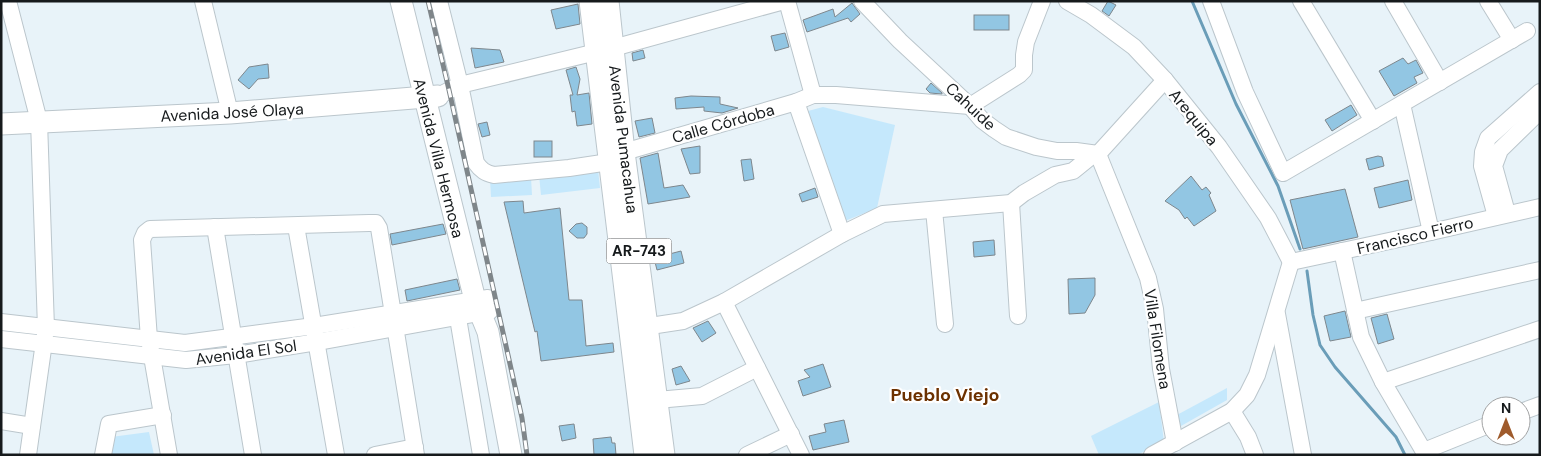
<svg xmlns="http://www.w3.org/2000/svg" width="1541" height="456" font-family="'DM Sans',sans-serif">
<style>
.green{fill:#c5e8fc}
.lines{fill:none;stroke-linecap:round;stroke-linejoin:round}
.stream{stroke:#6a9db8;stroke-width:3}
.building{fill:#92c6e3;stroke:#7e878d}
.minor-casing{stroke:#bbc6cc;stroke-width:18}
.major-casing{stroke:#bbc6cc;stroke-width:23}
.minor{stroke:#fff;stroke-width:16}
.major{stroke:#fff;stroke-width:21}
.rail-casing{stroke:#7f868a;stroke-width:5}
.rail{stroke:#fff;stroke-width:3;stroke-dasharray:9;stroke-linecap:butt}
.labels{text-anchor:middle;stroke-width:4.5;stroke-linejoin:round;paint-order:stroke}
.shield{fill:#fff;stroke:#5c5f60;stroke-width:1}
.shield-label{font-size:15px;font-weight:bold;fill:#161a1c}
.street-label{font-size:16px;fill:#161a1c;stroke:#fff}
.neighbourhood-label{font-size:18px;font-weight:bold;fill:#6c3100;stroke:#fff}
</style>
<rect width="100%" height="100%" fill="#e8f3f9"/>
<g class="green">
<path d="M823 107 895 125 877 208 845 221 808 111Z"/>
<path d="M598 169 600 188 541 195 539 175Z"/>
<path d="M531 177 532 195 491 197 490 179Z"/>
<path d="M1227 388V400L1181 426 1175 416Z"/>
<path d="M1159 402 1164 442 1137 455H1099L1091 436Z"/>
<path d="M149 432 154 455H108L111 437Z"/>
</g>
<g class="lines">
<g class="stream">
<path d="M1192 1 1236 104 1278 186 1300 249"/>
<path d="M1307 271 1313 315 1320 345 1335 367 1396 437 1405 455"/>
</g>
</g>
<g class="building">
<path d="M1108 1 1116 5 1109 16 1102 11Z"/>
<path d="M852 3 860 14 851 22 848 18 807 32 803 20 833 9 835 17Z"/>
<path d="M578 4 580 24 556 29 551 10Z"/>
<rect x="974" y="15" width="35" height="15"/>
<path d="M785 33 789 47 775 51 771 36Z"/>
<path d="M471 48 500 50 504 62 475 68Z"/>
<path d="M643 50 645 58 633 61 632 53Z"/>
<path d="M1403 58 1408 64 1416 60 1423 73 1414 77 1417 83 1394 96 1379 71Z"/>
<path d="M268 64 269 78 258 79 249 89 238 80 249 67Z"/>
<path d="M576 67 580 79 577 95 589 93 592 124 577 126 575 111 572 112 570 95H573L566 70Z"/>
<path d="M931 83 942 93V94L930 93 926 89Z"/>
<path d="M691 96 720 97V104L738 108 722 113 704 111V107L676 109 675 98Z"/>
<path d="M1351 105 1357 115 1332 131 1325 120Z"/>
<path d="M652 118 655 133 639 137 635 121Z"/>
<path d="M487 122 490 135 482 137 478 124Z"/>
<rect x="534" y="141" width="18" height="16"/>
<path d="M700 146V173L690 174 681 149Z"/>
<path d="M658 153 664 188 683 185 690 197 648 204 640 158Z"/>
<path d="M1378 156 1382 157 1384 166 1369 170 1366 159Z"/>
<path d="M751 159 754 179 744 181 741 160Z"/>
<path d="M1191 176 1202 190 1206 187 1211 193 1209 195 1216 211 1194 226 1187 217 1185 219 1179 210 1165 201Z"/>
<path d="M1408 180 1412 200 1379 208 1374 188Z"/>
<path d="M815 188 818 197 802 202 799 194Z"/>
<path d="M1345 189 1358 237 1303 249 1290 200Z"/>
<path d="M523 201 524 213 560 208 569 300H582L586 346 613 343 614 352 541 361 537 331 535 332 504 202Z"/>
<path d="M582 223 587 227V234L584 238H577L569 231 576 224Z"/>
<path d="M443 224 446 234 392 245 390 234Z"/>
<path d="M994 240 995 255 974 257 973 242Z"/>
<path d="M681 251 684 263 657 270 654 258Z"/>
<path d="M1095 278V295L1085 313 1069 314 1068 279Z"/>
<path d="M457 279 460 290 407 301 405 290Z"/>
<path d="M1345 311 1351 337 1330 341 1324 316Z"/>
<path d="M1387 314 1394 339 1378 344 1371 318Z"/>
<path d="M708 321 716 333 702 342 693 328Z"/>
<path d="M823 364 831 387 803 396 798 381 810 377 804 370Z"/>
<path d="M681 366 690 381 676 385 672 369Z"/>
<path d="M844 420 849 442 813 450 809 436 826 432 824 424Z"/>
<path d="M574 424 576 438 562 441 559 426Z"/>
<path d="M611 437 612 443H615L616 455H594L593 439Z"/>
</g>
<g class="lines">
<defs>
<g id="minor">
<path d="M8 1 39 121 46 328 28 455"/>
<path d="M203 1 230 113"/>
<path d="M439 1 460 85 476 163C481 170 485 173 494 175L569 168 609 162 624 152 796 102 813 95H836L970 106"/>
<path d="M787 1 813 95"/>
<path d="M862 1 900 41 970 106 982 120 994 129 1006 137 1036 147 1057 151H1076L1098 154"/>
<path d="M1067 1 1091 15 1134 47 1165 80 1219 147 1268 218 1291 262"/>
<path d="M1211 1 1245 92 1283 173 1527 31"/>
<path d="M1301 1 1373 121"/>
<path d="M1393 1 1440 82"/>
<path d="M1488 1 1512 40"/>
<path d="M438 96 460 85 613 48 784 1"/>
<path d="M796 102 842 234"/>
<path d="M1402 104 1431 232"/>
<path d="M970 106 1019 75 1024 70V55L1026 42 1042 1"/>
<path d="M1098 154 1148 278 1155 309 1161 369 1175 443"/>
<path d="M1098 154 1165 80"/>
<path d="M1011 203 1018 316"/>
<path d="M934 210 945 324"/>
<path d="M1507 213 1494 166 1500 150 1540 111"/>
<path d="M1496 216 1482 166 1483 152 1488 138 1540 92"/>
<path d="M296 226 336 455"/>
<path d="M215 227 253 455"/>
<path d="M1342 251 1361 337 1383 382 1426 455"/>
<path d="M1291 262 1431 232 1540 207"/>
<path d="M724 302 801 455"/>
<path d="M1355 311 1540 270"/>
<path d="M1277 314 1303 455"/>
<path d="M458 318 481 455"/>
<path d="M1 322 185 343 314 326 488 298"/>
<path d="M637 328 683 321 724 302 842 234 883 214 1011 203 1024 193 1055 175 1073 171 1094 154"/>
<path d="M1 339 186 360 236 355 317 342 490 311"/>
<path d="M1383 382 1540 329"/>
<path d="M657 400 702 396 757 368"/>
<path d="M1232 411 1248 437 1255 455"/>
<path d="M1521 412 1540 405"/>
<path d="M1 421 32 426"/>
<path d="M1424 451 1491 424"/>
<path d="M103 455 109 424 163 415"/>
<path d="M169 455 149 339 142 240 145 233 150 229 369 223H376L379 228 416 455"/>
<path d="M375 455 415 447"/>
<path d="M747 455 791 434"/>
<path d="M1152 455 1232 411 1247 395 1257 375 1291 262"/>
</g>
<g id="major">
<path d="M401 1 475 300 488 332 511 455"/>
<path d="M590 1 645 455"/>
<path d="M608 1 624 152 664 455"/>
<path d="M1 124 230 113 438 96"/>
</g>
</defs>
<use href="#minor" class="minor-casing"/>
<use href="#major" class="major-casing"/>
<use href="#minor" class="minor"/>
<use href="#major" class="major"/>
<defs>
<path id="rail" d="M428 1 449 90 522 418 527 455"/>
</defs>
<use href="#rail" class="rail-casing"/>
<use href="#rail" class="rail"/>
</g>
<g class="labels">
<rect class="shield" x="606.5" y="238.5" width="65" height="25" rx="4"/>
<g class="shield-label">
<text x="639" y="256">AR-743</text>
</g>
<g class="street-label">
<text transform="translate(971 106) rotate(43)" y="6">Cahuide</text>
<text transform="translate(232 112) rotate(-3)" y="6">Avenida José Olaya</text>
<text transform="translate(1194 117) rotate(51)" y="6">Arequipa</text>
<text transform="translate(723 123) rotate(-16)" y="6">Calle Córdoba</text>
<text transform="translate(624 139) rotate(83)" y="6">Avenida Pumacahua</text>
<text transform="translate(439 158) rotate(76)" y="6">Avenida Villa Hermosa</text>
<text transform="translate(1415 235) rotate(-13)" y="6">Francisco Fierro</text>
<text transform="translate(1158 339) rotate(81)" y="6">Villa Filomena</text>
<text transform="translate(246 352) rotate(-8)" y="6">Avenida El Sol</text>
</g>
<g class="neighbourhood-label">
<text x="945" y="401">Pueblo Viejo</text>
</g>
</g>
<rect width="1541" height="456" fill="none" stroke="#161a1c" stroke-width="5"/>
<g transform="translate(1506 421)"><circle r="24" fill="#ffffff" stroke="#a2a3a4"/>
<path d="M0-4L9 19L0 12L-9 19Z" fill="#9f5b2c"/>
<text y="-8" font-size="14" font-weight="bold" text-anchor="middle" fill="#161a1c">N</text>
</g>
</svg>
